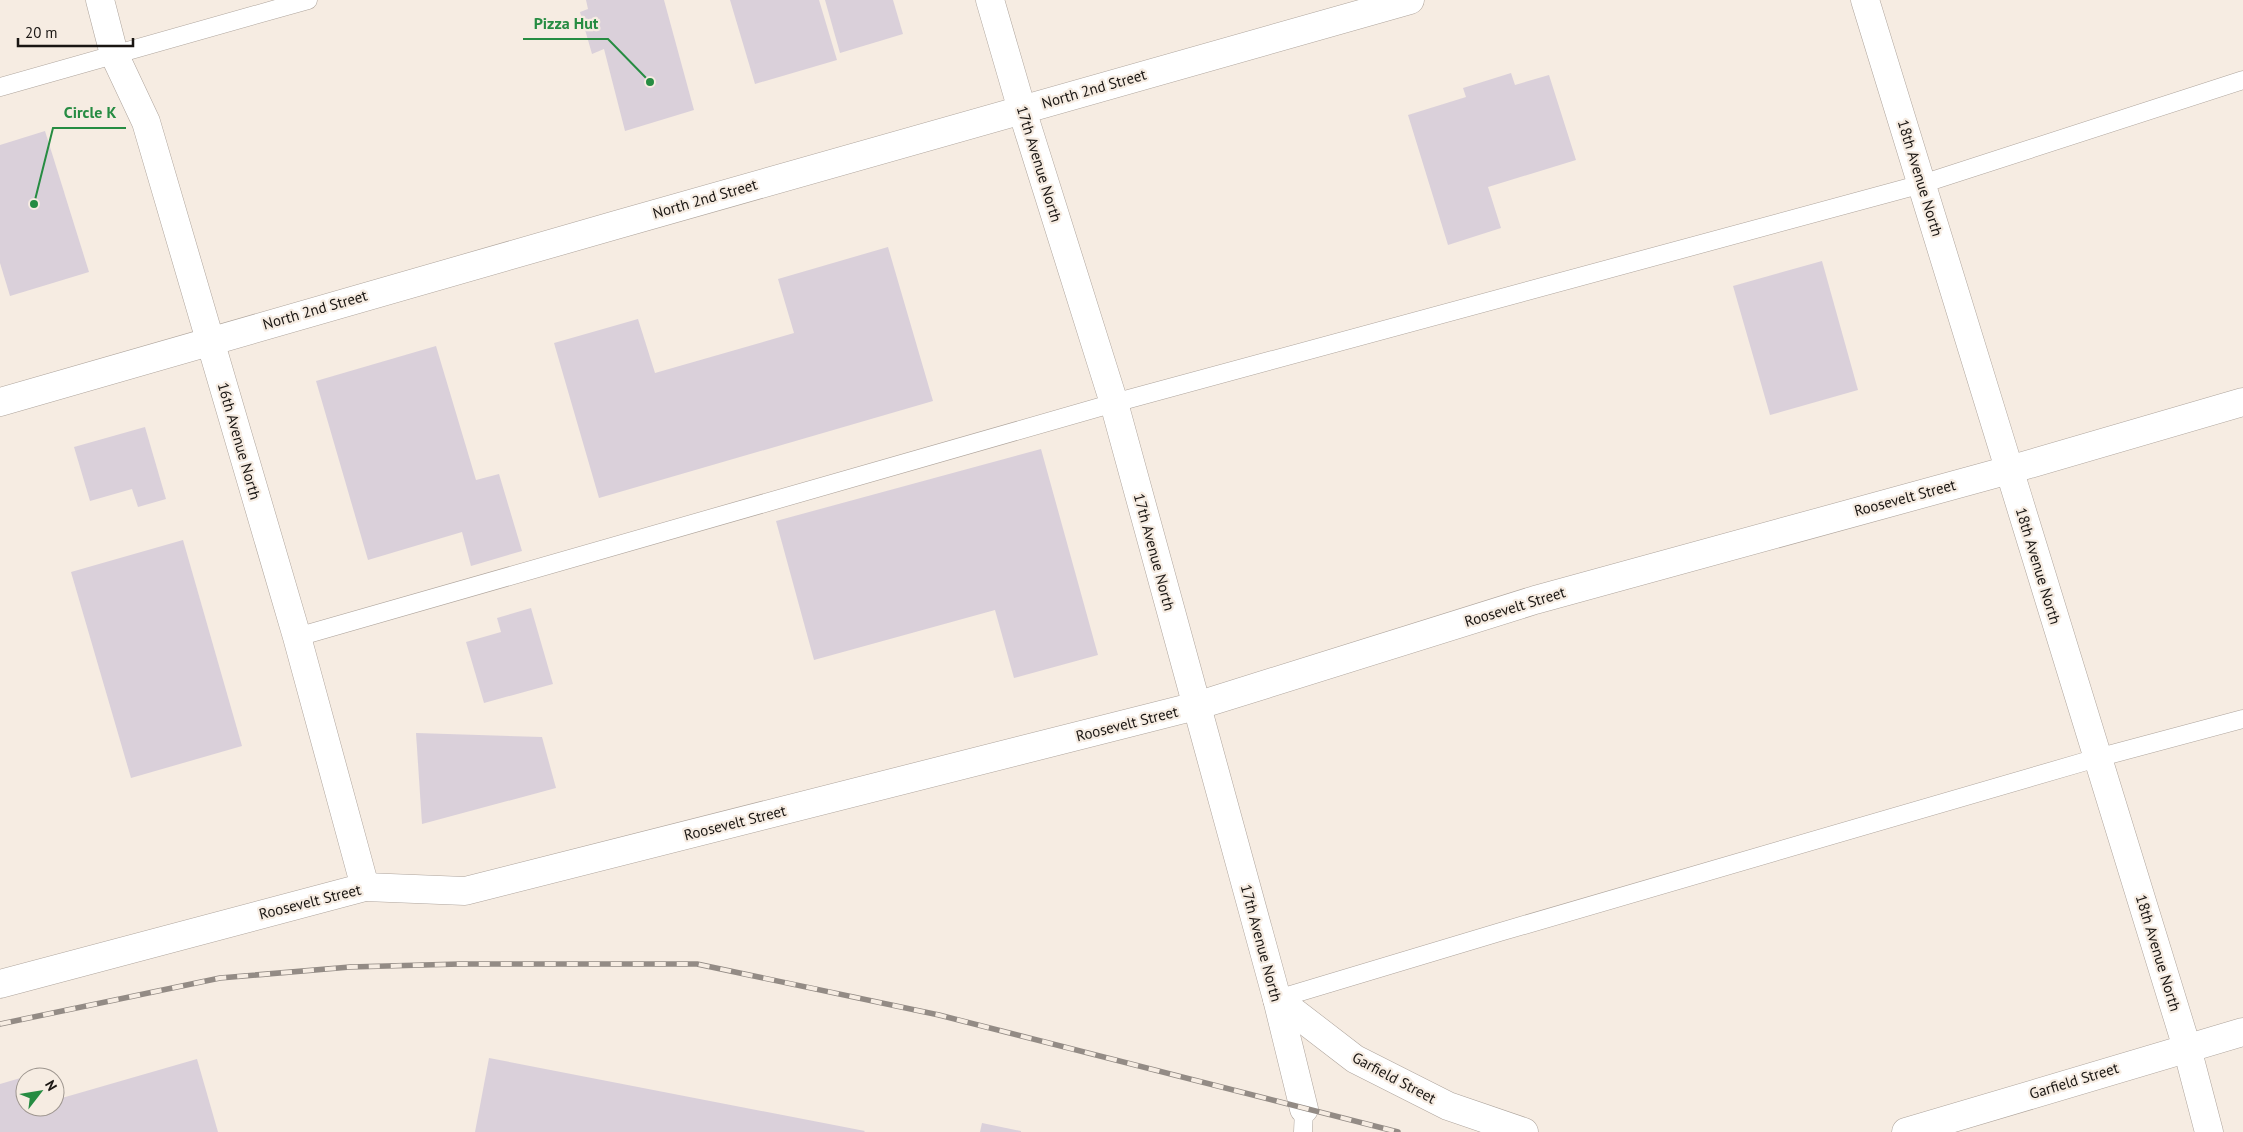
<svg xmlns="http://www.w3.org/2000/svg" width="2243" height="1132" font-family="'PT Sans',sans-serif">
<style>
.building{fill:#dad0da}
.lines{fill:none;stroke-linecap:round;stroke-linejoin:round}
.service-casing{stroke:#aea49c;stroke-width:19}
.minor-casing{stroke:#aea49c;stroke-width:29}
.primary-casing{stroke:#aea49c;stroke-width:29}
.service{stroke:#fff;stroke-width:18}
.minor{stroke:#fff;stroke-width:28}
.primary{stroke:#fff;stroke-width:28}
.rail-casing{stroke:#938b85;stroke-width:5.5}
.rail{stroke:#f6ece2;stroke-width:4;stroke-dasharray:11;stroke-linecap:butt}
.labels{text-anchor:middle;stroke-width:4.5;stroke-linejoin:round;paint-order:stroke}
.street-label{font-size:15px;fill:#1a1613;stroke:#f6ece2}
.leader{fill:none;stroke:#268c42;stroke-width:2}
.callout-dot{fill:#268c42;stroke:#f6ece2;stroke-width:2}
.callout-label{font-size:16px;text-anchor:middle;font-weight:bold;fill:#268c42;stroke:#f6ece2;stroke-width:4.5;stroke-linejoin:round;paint-order:stroke}
</style>
<rect width="100%" height="100%" fill="#f6ece2"/>
<g class="building">
<path d="M586 0H664L694 110 625 131 604 49 592 54 580 12 588 9Z"/>
<path d="M730 0H819L837 60 755 84Z"/>
<path d="M825 0H893L903 34 840 53Z"/>
<path d="M1511 73 1515 85 1549 75 1576 160 1488 187 1501 228 1448 245 1408 115 1466 97 1463 88Z"/>
<path d="M45 131 89 272 10 296 0 263V145Z"/>
<path d="M888 247 933 401 599 498 554 343 638 319 655 373 794 333 778 279Z"/>
<path d="M1822 261 1858 390 1770 415 1733 286Z"/>
<path d="M436 346 476 480 499 474 522 551 471 566 462 532 368 560 316 381Z"/>
<path d="M145 427 166 499 138 507 132 489 90 501 74 447Z"/>
<path d="M1041 449 1098 655 1014 678 995 610 814 660 776 521Z"/>
<path d="M183 540 242 746 131 778 71 572Z"/>
<path d="M531 608 553 684 484 703 466 642 501 632 497 618Z"/>
<path d="M416 733 542 737 556 788 422 824Z"/>
<path d="M489 1058 865 1131 864 1132H475Z"/>
<path d="M197 1059 218 1132H0V1084L24 1077 25 1107H55V1100Z"/>
<path d="M982 1123 1021 1131V1132H980Z"/>
</g>
<g class="lines">
<defs>
<g id="service">
<path d="M0 87 308 0"/>
<path d="M297 637 1114 403 1922 184 2243 80"/>
<path d="M1277 999 1500 932 2097 758 2243 719"/>
<path d="M1303 1132 1304 1109"/>
</g>
<g id="minor">
<path d="M100 0 114 54 146 122 297 637 365 887"/>
<path d="M990 0 1022 110 1114 403 1277 999 1304 1109"/>
<path d="M1865 0 2187 1048 2209 1132"/>
<path d="M0 984 365 887 465 891 1196 706 1535 600 2009 470 2243 402"/>
<path d="M1277 999 1355 1059 1448 1106 1524 1132"/>
<path d="M1906 1132 2243 1032"/>
</g>
<path id="primary" d="M0 402 616 225 1410 0"/>
</defs>
<use href="#service" class="service-casing"/>
<use href="#minor" class="minor-casing"/>
<use href="#primary" class="primary-casing"/>
<use href="#service" class="service"/>
<use href="#minor" class="minor"/>
<use href="#primary" class="primary"/>
<defs>
<path id="rail" d="M0 1024 220 978 350 967 460 964H697L939 1015 1398 1132"/>
</defs>
<use href="#rail" class="rail-casing"/>
<use href="#rail" class="rail"/>
</g>
<g class="labels">
<g class="street-label">
<text transform="translate(1094 89) rotate(-16)" y="5">North 2nd Street</text>
<text transform="translate(1039 164) rotate(73)" y="5">17th Avenue North</text>
<text transform="translate(1920 178) rotate(73)" y="5">18th Avenue North</text>
<text transform="translate(705 199) rotate(-16)" y="5">North 2nd Street</text>
<text transform="translate(315 310) rotate(-16)" y="5">North 2nd Street</text>
<text transform="translate(239 441) rotate(74)" y="5">16th Avenue North</text>
<text transform="translate(1905 498) rotate(-15)" y="5">Roosevelt Street</text>
<text transform="translate(1154 552) rotate(75)" y="5">17th Avenue North</text>
<text transform="translate(2038 566) rotate(73)" y="5">18th Avenue North</text>
<text transform="translate(1515 607) rotate(-17)" y="5">Roosevelt Street</text>
<text transform="translate(1127 724) rotate(-14)" y="5">Roosevelt Street</text>
<text transform="translate(735 823) rotate(-14)" y="5">Roosevelt Street</text>
<text transform="translate(310 902) rotate(-14)" y="5">Roosevelt Street</text>
<text transform="translate(1261 943) rotate(75)" y="5">17th Avenue North</text>
<text transform="translate(2158 953) rotate(73)" y="5">18th Avenue North</text>
<text transform="translate(1394 1078) rotate(28)" y="5">Garfield Street</text>
<text transform="translate(2074 1081) rotate(-17)" y="5">Garfield Street</text>
</g>
</g>
<path class="leader" d="M650 82L608 39H523M34 204L53 128H126"/>
<g class="callout-dot">
<circle cx="650" cy="82" r="5"/>
<circle cx="34" cy="204" r="5"/>
</g>
<g class="callout-label">
<text x="566" y="29">Pizza Hut</text>
<text x="90" y="118">Circle K</text>
</g>
<g transform="translate(40 1092) rotate(59)"><circle r="24" fill="#f6ece2" stroke="#9e968f"/>
<path d="M0-4L9 19L0 12L-9 19Z" fill="#268c42"/>
<text y="-8" font-size="14" font-weight="bold" text-anchor="middle" fill="#1a1613">N</text>
</g>
<path d="M18 38v8h115v-8" fill="none" stroke="#1a1613" stroke-width="2.5"/>
<text x="25" y="38" font-size="15" fill="#1a1613" stroke="#f6ece2" stroke-width="4" paint-order="stroke">20 m</text>
</svg>
